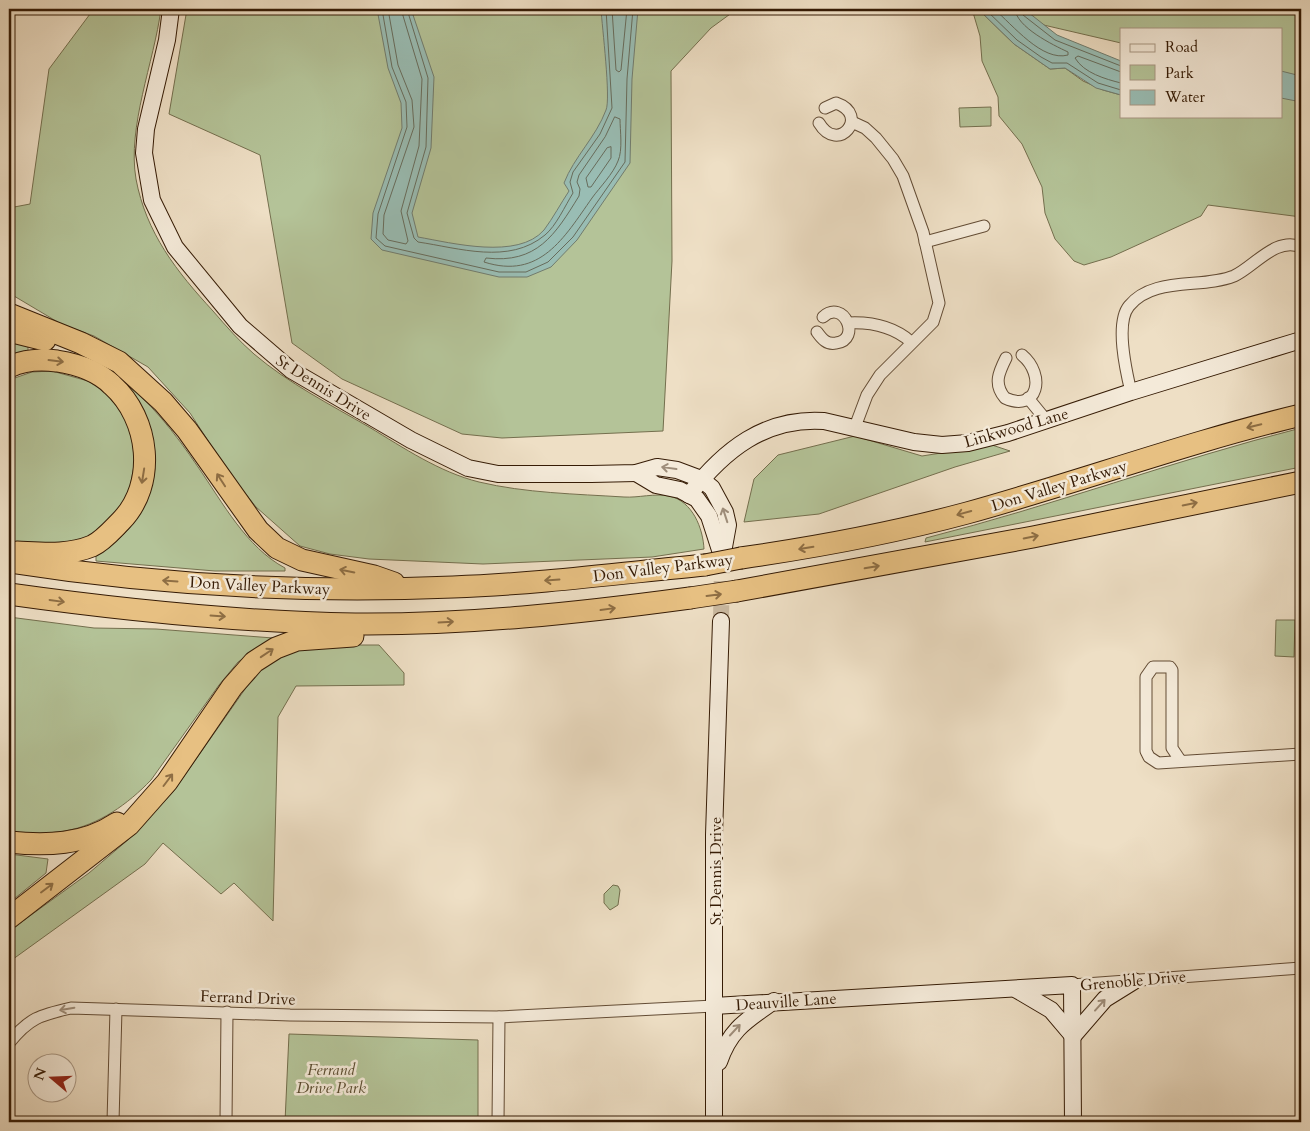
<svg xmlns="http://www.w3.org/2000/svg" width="1310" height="1131" font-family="Cardo,serif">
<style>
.green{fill:#b4c398;stroke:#746f4e;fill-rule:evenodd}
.water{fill:#99bdb4;stroke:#717c6e}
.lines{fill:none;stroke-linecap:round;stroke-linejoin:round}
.shore{stroke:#676c5c;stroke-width:1}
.secondary-tunnel{stroke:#c9b89f;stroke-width:16;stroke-dasharray:16 8;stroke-linecap:butt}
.street-casing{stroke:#634c35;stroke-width:13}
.secondary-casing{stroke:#351b05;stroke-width:18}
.highway-casing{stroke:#351b05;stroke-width:23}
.street{stroke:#f4ead9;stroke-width:11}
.secondary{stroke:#f4ead9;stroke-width:16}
.highway{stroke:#e7c082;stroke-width:21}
.highway-bridge-casing{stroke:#351b05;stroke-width:23;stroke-linecap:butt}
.highway-bridge{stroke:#e7c082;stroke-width:21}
.oneway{stroke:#8e6e44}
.oneway2{stroke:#9e8d7a}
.labels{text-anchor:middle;stroke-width:5;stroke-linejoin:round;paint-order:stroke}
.street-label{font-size:16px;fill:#351b05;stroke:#f4ead9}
.park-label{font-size:16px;font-style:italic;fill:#5b4d31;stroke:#f4ead9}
</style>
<rect width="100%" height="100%" fill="#eedfc5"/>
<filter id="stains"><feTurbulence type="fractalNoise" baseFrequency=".004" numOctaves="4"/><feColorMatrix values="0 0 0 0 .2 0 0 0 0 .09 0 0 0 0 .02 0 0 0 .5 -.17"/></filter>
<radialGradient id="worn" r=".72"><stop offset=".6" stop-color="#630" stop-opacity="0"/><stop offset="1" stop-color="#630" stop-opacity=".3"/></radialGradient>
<g class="green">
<path d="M90 9H161C154 62 127 127 136 179 146 233 177 272 213 311 226 326 239 341 254 354 288 383 331 405 369 427 404 448 439 472 479 482 525 493 576 494 624 497 638 498 655 493 669 496 693 501 703 529 704 549L652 557 483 564 369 559 330 554 300 546 256 507 227 470 190 413 148 367 94 336 61 324 9 293V208L30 204 49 69 90 14Z"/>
<path d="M187 9H737L711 28 671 71 672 261 663 431 502 438 462 434 342 379 292 343 260 155 169 114Z"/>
<path d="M972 9H1301V217L1208 205 1201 216 1111 257 1084 265 1074 261 1055 239 1045 213 1042 187 1022 144 999 116 998 97 982 61 980 36ZM979 10 1121 43V29H1281V116H1121V95L1103 90 1083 81 1065 68 1050 69 1014 44Z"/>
<path d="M991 107V126L960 127 959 108Z"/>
<path d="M9 341 28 343V356L9 362Z"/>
<path d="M52 371 88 381 106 393 119 409 131 430 135 461 128 497 106 525 75 545 31 547 9 545V380L32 372Z"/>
<path d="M117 376C150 401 175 433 198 467 223 503 246 547 285 568V571H215L96 561V554C131 536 143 513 151 477 155 461 156 443 150 428 143 410 128 392 117 376Z"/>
<path d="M1301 428V467L925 542 926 538C1052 506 1175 460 1301 428Z"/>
<path d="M855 436 922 456 992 445 1010 451 955 467 819 514 744 522 754 479 778 455Z"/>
<path d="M9 617 94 628 156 629 273 638 238 662 219 685 151 780C128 804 99 825 65 831 48 834 28 833 10 834Z"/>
<path d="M1276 620H1295L1294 657 1275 656Z"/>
<path d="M349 645H379L404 673V685L296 686 278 717 273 921 234 883 221 894 163 843 145 864 9 962V931L89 873 129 839 173 792 257 672 278 657 303 648Z"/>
<path d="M9 854 48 859 46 873 9 903Z"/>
<path d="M613 885 618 886 620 890 618 905 610 910 604 903V894Z"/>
<path d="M289 1034 478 1040V1122H285Z"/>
</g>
<g class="water">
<path d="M377 9H411L434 77 431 148 412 213 418 237C452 243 518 260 544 230 553 218 561 203 569 191L564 183C574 157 596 137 606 110 611 99 602 26 601 9H638L632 79 630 163 577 240 551 267 527 277H499L382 250 371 239 373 213 402 128 401 103 388 68Z"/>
<path d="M978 9H1024L1057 35 1121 61V95L1096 88 1065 68 1050 69 1014 44Z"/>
<path d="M1281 71 1301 76V102L1281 98Z"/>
</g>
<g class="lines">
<g class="shore">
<path d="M382 9 392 67 406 102 407 127 378 214 376 238 385 246 499 272H526L548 262 573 237 625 162 627 79 633 9"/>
<path d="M388 9 398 65 412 100 414 127 384 215 383 234 388 240 406 244 408 241 401 211 419 146 422 79 401 9"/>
<path d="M407 9 428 78 426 147 407 213 414 238 418 242C459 248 509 265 545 235 556 226 565 206 573 193L570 182 573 172 600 134 612 108 606 9"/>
<path d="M612 9 616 70 619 72 621 70 627 9"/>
<path d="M985 9 1017 40 1041 57 1052 63H1067L1098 83 1121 90"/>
<path d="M994 9C1013 25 1042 62 1068 55V52C1053 45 1016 27 1015 9"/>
<path d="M1021 9 1023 15 1055 40 1121 66"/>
<path d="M1121 72 1078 56 1075 58C1084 73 1105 79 1121 83"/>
<path d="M615 117 620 119C620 130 623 150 618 161 613 174 600 187 592 198 564 238 540 280 484 262L486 258C537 264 555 235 579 196L580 189 577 182 579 175 605 137Z"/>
<path d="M611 147V158L591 187H588L586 178 607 148Z"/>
</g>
<path class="secondary-tunnel" d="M721 621 722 558"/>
<defs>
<g id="street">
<path d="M852 122 865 128 876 138 893 159 903 176 923 232 939 303 933 322 880 375 867 395 855 427"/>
<path d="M819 123C838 155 871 115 836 103L825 108"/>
<path d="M925 242 984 226"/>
<path d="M849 323C872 322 894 327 911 342"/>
<path d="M817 332C822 339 827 345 836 343 862 340 844 298 823 317"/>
<path d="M1006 358C999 372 993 384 1005 398 1038 413 1046 375 1022 355"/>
<path d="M1131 392C1126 371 1115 323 1129 306 1153 276 1202 289 1234 276 1254 267 1276 236 1301 247"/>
<path d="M1028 398 1046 420"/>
<path d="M1180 760 1172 748V670L1170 667H1153L1146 677V751L1149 757 1158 763 1301 754"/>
<path d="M1072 985 1301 968"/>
<path d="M9 1043C29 1018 40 1015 71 1008L290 1015 499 1017 714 1006"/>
<path d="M113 1122 116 1009"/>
<path d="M226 1122 227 1012"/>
<path d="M498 1122 499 1017"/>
</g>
<g id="secondary">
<path d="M171 9 167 40 146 129 144 153 152 200 175 247 240 326 291 370 411 440 468 468 498 474H591L636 473 657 467 677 470 701 479 712 488 725 512 728 525 722 558"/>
<path d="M636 473 656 485 680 490 697 499 709 516 721 553"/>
<path d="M689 495C724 450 765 417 824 421L914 442 942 445 968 443 1008 433 1131 392 1301 340"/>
<path d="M1017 990 1051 1010 1073 1036"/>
<path d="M714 1006 1072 985 1073 1122"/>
<path d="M1073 1036 1105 999 1134 981"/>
<path d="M719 1062C730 1029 747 1020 774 1001"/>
<path d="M714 1122V835L721 621"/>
</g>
<g id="highway">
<path d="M9 314 81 343 119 362 163 402 187 430 258 530 277 548 302 560 374 576 394 583"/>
<path d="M9 331 45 340"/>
<path d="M9 367C23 360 42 359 57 361 76 364 98 371 112 385 150 419 157 484 121 521 113 529 103 541 92 546 68 556 42 553 17 552"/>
<path d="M741 558C817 547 893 533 967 513 1079 482 1188 442 1301 415"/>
<path d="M9 562C155 585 305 593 453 587 537 584 622 573 705 565"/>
<path d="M737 591 1033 537 1301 482"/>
<path d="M9 594C123 610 239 622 355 624 467 625 579 613 690 598"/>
<path d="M9 842C46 846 84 845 117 823"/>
<path d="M9 918 129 825 167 782 232 687 254 662 276 648 297 640 353 636"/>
</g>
</defs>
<use href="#street" class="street-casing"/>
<use href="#secondary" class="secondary-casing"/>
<use href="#highway" class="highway-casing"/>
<use href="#street" class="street"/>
<use href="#secondary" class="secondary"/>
<use href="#highway" class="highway"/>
<defs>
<g id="highway-bridge">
<path d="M705 565 741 558"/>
<path d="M690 598 737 591"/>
</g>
</defs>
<use href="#highway-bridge" class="highway-bridge-casing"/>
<use href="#highway-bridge" class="highway-bridge"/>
</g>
<defs><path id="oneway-shaft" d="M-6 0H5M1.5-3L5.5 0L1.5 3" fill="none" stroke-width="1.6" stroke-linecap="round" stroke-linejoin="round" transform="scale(1.25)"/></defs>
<g class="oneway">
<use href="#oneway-shaft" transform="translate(56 361) rotate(7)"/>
<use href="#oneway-shaft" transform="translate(1254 426) rotate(167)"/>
<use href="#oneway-shaft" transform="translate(143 476) rotate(99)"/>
<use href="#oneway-shaft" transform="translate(221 480) rotate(-123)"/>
<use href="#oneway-shaft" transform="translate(1190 504) rotate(-11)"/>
<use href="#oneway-shaft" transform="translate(964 513) rotate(165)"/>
<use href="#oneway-shaft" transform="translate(1031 537) rotate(-11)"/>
<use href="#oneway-shaft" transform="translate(806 548) rotate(171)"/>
<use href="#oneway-shaft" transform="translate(872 567) rotate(-10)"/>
<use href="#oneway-shaft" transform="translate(347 571) rotate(-169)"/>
<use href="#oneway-shaft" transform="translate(552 580) rotate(176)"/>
<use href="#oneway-shaft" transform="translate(170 581) rotate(-176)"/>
<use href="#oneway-shaft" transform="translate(714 595) rotate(-7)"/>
<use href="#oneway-shaft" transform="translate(57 601) rotate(8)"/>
<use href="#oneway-shaft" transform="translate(608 609) rotate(-8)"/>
<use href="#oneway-shaft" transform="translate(218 616) rotate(4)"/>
<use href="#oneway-shaft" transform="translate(446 622) rotate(-3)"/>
<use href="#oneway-shaft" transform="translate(267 653) rotate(-34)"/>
<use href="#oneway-shaft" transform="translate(168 780) rotate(-53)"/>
<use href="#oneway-shaft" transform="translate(47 888) rotate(-37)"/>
</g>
<g class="oneway2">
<use href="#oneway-shaft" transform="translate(669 468) rotate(-172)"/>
<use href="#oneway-shaft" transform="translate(725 515) rotate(-108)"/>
<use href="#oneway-shaft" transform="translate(1100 1005) rotate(-48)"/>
<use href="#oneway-shaft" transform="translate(67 1009) rotate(170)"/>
<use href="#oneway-shaft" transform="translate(735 1030) rotate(-47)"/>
</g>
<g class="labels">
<g class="street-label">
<text transform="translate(324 387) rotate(32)" y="6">St Dennis Drive</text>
<text transform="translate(1016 427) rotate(-16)" y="6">Linkwood Lane</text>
<text transform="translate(1059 485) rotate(-17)" y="6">Don Valley Parkway</text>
<text transform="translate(663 567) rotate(-7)" y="6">Don Valley Parkway</text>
<text transform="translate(260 585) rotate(3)" y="6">Don Valley Parkway</text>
<text transform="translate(715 871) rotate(-90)" y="6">St Dennis Drive</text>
<text transform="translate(1133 980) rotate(-5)" y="6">Grenoble Drive</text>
<text transform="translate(248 997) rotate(2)" y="6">Ferrand Drive</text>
<text transform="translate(786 1001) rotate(-4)" y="6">Deauville Lane</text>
</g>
<g class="park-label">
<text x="331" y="1075">Ferrand<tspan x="331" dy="18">Drive Park</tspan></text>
</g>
</g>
<rect width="1310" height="1131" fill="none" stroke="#eedfc5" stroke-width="30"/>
<rect x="10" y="10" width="1290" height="1111" fill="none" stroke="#351b05" stroke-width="2.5"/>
<rect x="15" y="15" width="1280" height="1101" fill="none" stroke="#351b05"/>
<rect x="1120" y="28" width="162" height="90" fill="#f4ead9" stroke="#a89784"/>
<rect x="1130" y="44" width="25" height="8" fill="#f4ead9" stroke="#a89784"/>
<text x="1165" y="52" font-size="15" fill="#351b05">Road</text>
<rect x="1130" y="65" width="25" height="15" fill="#b4c398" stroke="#a89784"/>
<text x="1165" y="78" font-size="15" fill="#351b05">Park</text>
<rect x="1130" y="90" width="25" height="15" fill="#99bdb4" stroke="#a89784"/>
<text x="1165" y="102" font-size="15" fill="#351b05">Water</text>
<g transform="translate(52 1078) rotate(289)"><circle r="24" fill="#f4ead9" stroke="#a89784"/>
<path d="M0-4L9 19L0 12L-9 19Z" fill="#8f2418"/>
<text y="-8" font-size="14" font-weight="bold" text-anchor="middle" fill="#351b05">N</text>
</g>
<rect width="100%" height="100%" filter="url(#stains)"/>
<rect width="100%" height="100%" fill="url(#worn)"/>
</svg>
